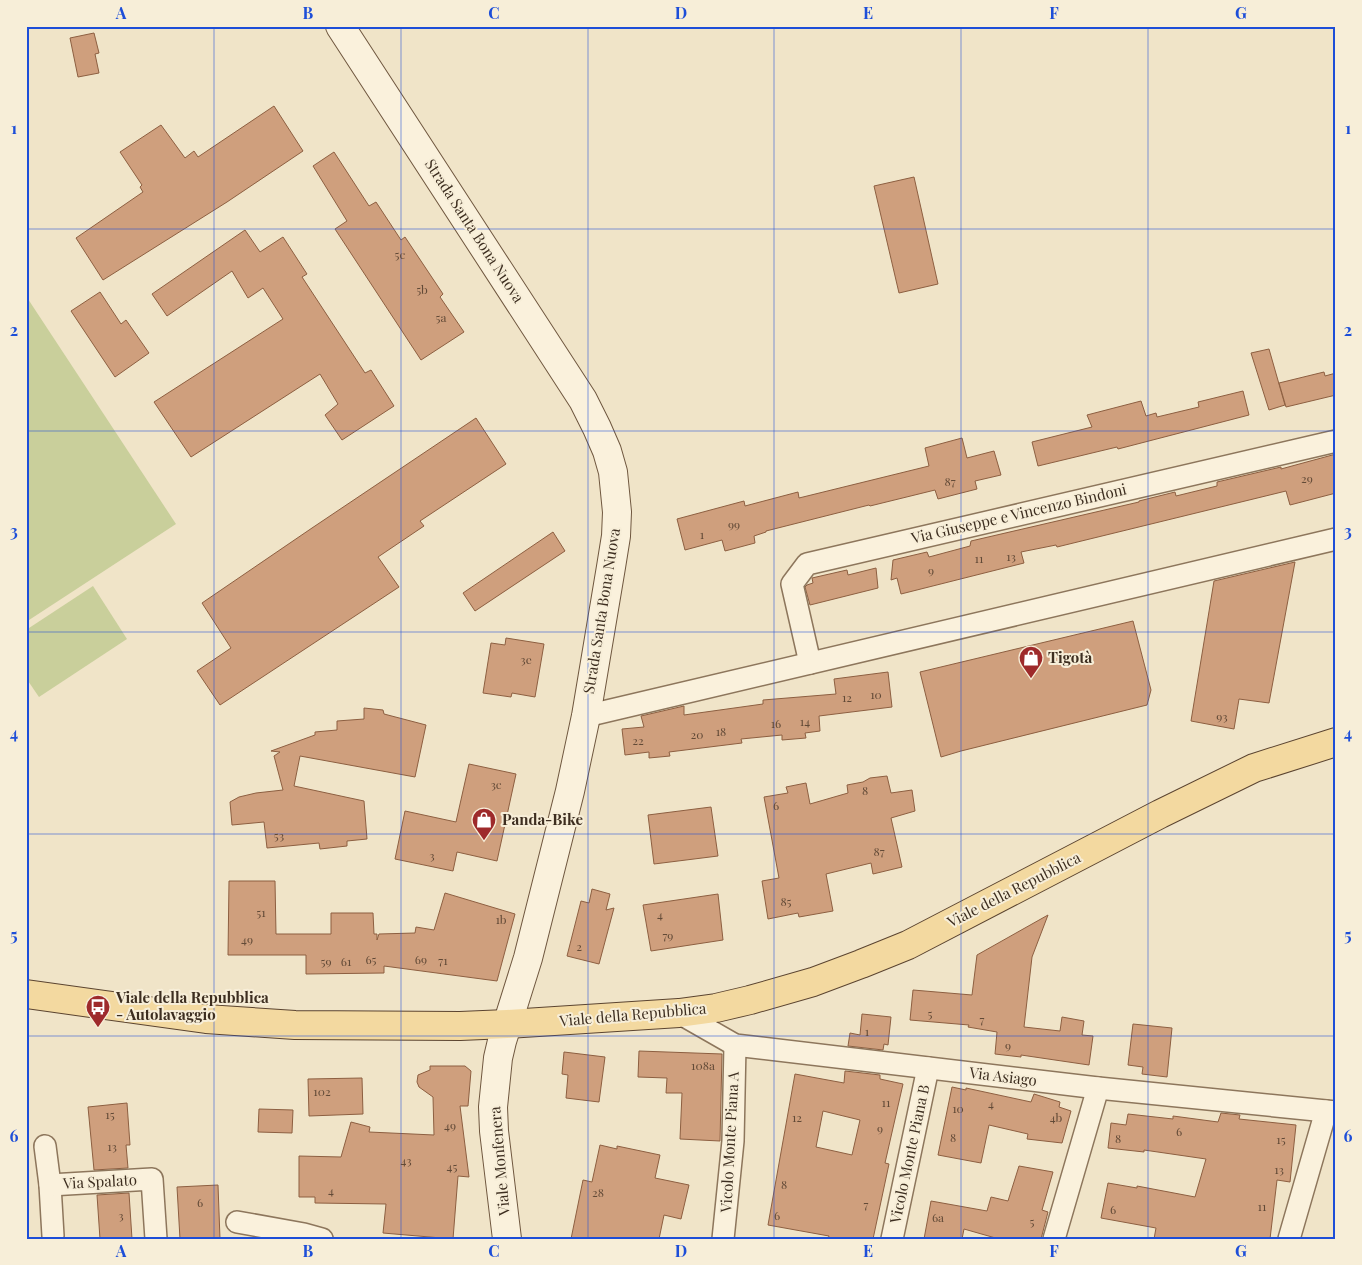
<svg xmlns="http://www.w3.org/2000/svg" width="1362" height="1265" font-family="'Playfair Display',serif">
<style>
.green{fill:#c9cf9b}
.building{fill:#cf9f7d;stroke:#8d5f41;fill-rule:evenodd}
.lines{fill:none;stroke-linecap:round;stroke-linejoin:round}
.street-casing{stroke:#8d765c;stroke-width:24}
.secondary-casing{stroke:#6f573f;stroke-width:30}
.primary-casing{stroke:#5b4430;stroke-width:30}
.street{stroke:#faf1dc;stroke-width:21}
.secondary{stroke:#faf1dc;stroke-width:28}
.primary{stroke:#f3d9a0;stroke-width:28}
.grid{fill:none;stroke:#1d4ed8;stroke-width:1;stroke-opacity:0.55}
.labels{text-anchor:middle;stroke-width:4;stroke-linejoin:round;paint-order:stroke}
.number-label{font-size:12px;fill:#624a37}
.street-label{font-size:15px;fill:#3d2e20;stroke:#f7eed8}
.poi-label{font-size:15px;font-weight:bold;fill:#3d2e20;stroke:#f7eed8;text-anchor:start}
.neatline{fill:none;stroke:#1d4ed8;stroke-width:2}
.grid-label{font-size:16px;text-anchor:middle;font-weight:bold;fill:#1d4ed8}
</style>
<rect width="100%" height="100%" fill="#f0e4c8"/>
<g class="green">
<path d="M26 296 176 524 26 622Z"/>
<path d="M93 586 127 639 39 697 26 678V630Z"/>
</g>
<g class="building">
<path d="M94 33 99 53 95 54 99 73 78 77 70 38Z"/>
<path d="M274 106 303 151 227 202 103 280 76 238 143 192 140 187 142 185 120 152 161 125 185 158 194 151 198 157Z"/>
<path d="M334 152 369 206 376 202 401 240 405 237 443 294 440 297 464 332 421 360 335 229 347 221 313 166Z"/>
<path d="M914 177 938 284 899 293 874 186Z"/>
<path d="M245 230 260 252 283 237 307 274 302 277 365 373 371 370 394 406 342 440 325 415 338 404 320 374 191 457 154 402 283 319 263 288 248 298 232 271 167 316 152 294Z"/>
<path d="M100 292 121 324 126 320 149 353 115 377 71 311Z"/>
<path d="M1269 349 1285 405 1269 410 1251 353Z"/>
<path d="M1324 372 1325 376 1336 373V395L1286 407 1279 383Z"/>
<path d="M1243 391 1249 415 1118 449 1117 447 1038 466 1032 442 1092 427 1087 415 1141 401 1146 416 1156 413 1157 417 1199 407 1198 402Z"/>
<path d="M476 418 506 464 420 521 424 526 378 557 399 587 220 705 197 671 231 648 202 603 312 528Z"/>
<path d="M962 438 967 458 994 451 1001 475 975 481 977 489 938 499 935 490 870 506 869 505 766 531V532L754 536 755 543 725 551 722 540 685 550 677 519 744 501 745 506 798 492 799 498 929 466 925 448Z"/>
<path d="M1336 454V493L1290 505 1286 491 1057 547 1056 545 1021 552 1024 563 901 594 897 578 891 580 893 560 927 552 929 557 970 546 971 541 1139 502V501L1175 492 1176 496 1217 486V482L1281 467V469Z"/>
<path d="M553 532 565 551 475 611 463 593Z"/>
<path d="M1295 562 1269 703 1239 699 1234 729 1191 721 1214 581Z"/>
<path d="M876 568 878 588 810 605 805 587 807 585 813 583 812 578 847 570 848 575Z"/>
<path d="M1133 621 1151 690 1147 705 961 751 941 757 920 672Z"/>
<path d="M506 638 544 644 535 697 512 693 511 697 483 693 491 643 505 645Z"/>
<path d="M888 672 892 707 819 716 820 731 805 733 806 738 782 740V735L741 739 742 743 669 752 670 756 649 758V752L625 755 622 729 644 727 641 716 684 706V715L763 704V700L836 694 834 679Z"/>
<path d="M364 708 383 710 384 714 426 725 415 777 300 756 294 786 364 801 367 839 347 841V846L320 849 319 843 267 848 264 822 232 825 230 802 239 797 256 793 283 790 274 756 280 752 271 751 315 735V732L337 730V721L364 719Z"/>
<path d="M469 764 516 774 497 861 457 852 453 871 395 859 405 811 456 822Z"/>
<path d="M887 776 891 793 912 790 915 811 891 818 902 867 873 874 871 863 826 874 833 911 799 917 798 913 768 919 762 881 779 878 764 797 788 793 786 787 806 783 810 804 848 793 847 785 863 782 870 778Z"/>
<path d="M711 807 718 856 654 864 648 815Z"/>
<path d="M229 881H275L276 934H331V913H373L374 934H377V940L379 934 415 933 416 927 434 930 445 893 515 914 497 981 384 966V973L306 974V955H228Z"/>
<path d="M592 889 610 894 606 910 614 908 599 964 567 956 581 901 589 903Z"/>
<path d="M718 894 723 940 651 951 643 905Z"/>
<path d="M1048 915 1032 957 1024 1027 1060 1031 1062 1017 1084 1021 1082 1035 1093 1036 1089 1065 1021 1055V1057L995 1054 997 1032 968 1027 969 1025 910 1020 913 990 972 995 977 955Z"/>
<path d="M862 1014 891 1017 888 1045 884 1044 883 1050 848 1046 850 1033 860 1035Z"/>
<path d="M1133 1024 1172 1028 1167 1077 1142 1074 1143 1067 1128 1065Z"/>
<path d="M639 1051 722 1054 720 1141 680 1139 682 1093H666L667 1078 638 1077Z"/>
<path d="M564 1052 605 1057 599 1102 566 1098 568 1075 562 1074Z"/>
<path d="M430 1066H465L471 1071 468 1106H460L469 1177 458 1176 453 1239 383 1233 386 1204 315 1203V1197H299V1156L341 1157 351 1122 370 1127 369 1132 434 1135 433 1097 419 1087 417 1082 418 1075 430 1070Z"/>
<path d="M845 1071 880 1075V1079L903 1084 885 1163 889 1164 873 1239H828L829 1236 768 1225 795 1074 844 1083ZM823 1111 860 1120 852 1155 816 1147Z"/>
<path d="M362 1078 363 1114 309 1116 308 1079Z"/>
<path d="M952 1087 966 1090V1088L1031 1102 1034 1094 1060 1102 1059 1107 1071 1111 1062 1143 1027 1139 1028 1134 989 1125 981 1163 938 1155Z"/>
<path d="M127 1103 130 1145H126L128 1168 94 1170 88 1107Z"/>
<path d="M259 1109 293 1110 292 1133 258 1132Z"/>
<path d="M1221 1113 1240 1115 1239 1119 1296 1125 1290 1182 1277 1180 1270 1239H1154L1156 1228 1101 1218 1108 1183 1137 1188V1186L1195 1197 1206 1159 1144 1150V1152L1108 1148 1111 1123 1126 1125 1128 1114 1173 1119V1116L1218 1122Z"/>
<path d="M600 1145 617 1149V1146L660 1155 655 1178 689 1185 681 1219 664 1215 659 1239H571L583 1180 592 1182Z"/>
<path d="M1019 1166 1053 1172 1042 1210 1048 1212 1041 1239H999L964 1229 962 1239H924L931 1201 987 1211 991 1197 1008 1201Z"/>
<path d="M218 1185 220 1239H180L177 1187Z"/>
<path d="M129 1193 132 1239H100L97 1195Z"/>
</g>
<g class="lines">
<defs>
<g id="street">
<path d="M810 663 792 584 807 564 1336 441"/>
<path d="M586 716 1336 539"/>
<path d="M679 1013 735 1045 1098 1088 1336 1112"/>
<path d="M45 1146 50 1185 53 1236"/>
<path d="M50 1185 152 1179 156 1239"/>
<path d="M237 1222 304 1234 322 1239"/>
<path d="M723 1239 733 1141 735 1045"/>
<path d="M892 1239 928 1068"/>
<path d="M1054 1239 1098 1088"/>
<path d="M1289 1239 1326 1111"/>
</g>
<path id="secondary" d="M340 26 583 400 597 428 607 451 613 472 617 512 616 536 611 567 586 716 570 791 528 958 502 1041 498 1058 493 1107 494 1131 507 1239"/>
<path id="primary" d="M26 994 206 1019 295 1025 460 1026 507 1024 679 1013 716 1008 750 1000 813 982 861 964 908 945 1160 814 1254 768 1336 742"/>
</defs>
<use href="#street" class="street-casing"/>
<use href="#secondary" class="secondary-casing"/>
<use href="#primary" class="primary-casing"/>
<use href="#street" class="street"/>
<use href="#secondary" class="secondary"/>
<use href="#primary" class="primary"/>
</g>
<path class="grid" d="M214 26V1239M401 26V1239M588 26V1239M774 26V1239M961 26V1239M1148 26V1239M26 229H1336M26 431H1336M26 632H1336M26 834H1336M26 1036H1336"/>
<defs>
<symbol id="shop-pin" viewBox="-11 -11 22 30"><path d="M0 17L-7.5 6A9.5 9.5 0 1 1 7.5 6Z" fill="#9e2a2b" stroke="#f7eed8"/><path d="M-5-2.5h2.3a2.7 3.5 0 0 1 5.4 0H5L5.5 6h-11ZM-1.5-2.5h3a1.5 2.3 0 0 0-3 0Z" fill="#fff"/></symbol>
<symbol id="bus-pin" viewBox="-11 -11 22 30"><path d="M0 17L-7.5 6A9.5 9.5 0 1 1 7.5 6Z" fill="#9e2a2b" stroke="#f7eed8"/><path d="M-5-6H5V4H4V6H2V4H-2V6H-4V4H-5ZM-3.5-4V0h7V-4ZM-3.5 1.2v1.5H-2V1.2ZM2 1.2v1.5H3.5V1.2Z" fill="#fff"/></symbol>
</defs>
<g fill-rule="evenodd">
<use href="#shop-pin" x="1017" y="644" width="28" height="38"/>
<use href="#shop-pin" x="470" y="806" width="28" height="38"/>
<use href="#bus-pin" x="84" y="993" width="28" height="38"/>
</g>
<g class="labels">
<g class="number-label">
<text x="400" y="259">5c</text>
<text x="422" y="294">5b</text>
<text x="441" y="322">5a</text>
<text x="1307" y="483">29</text>
<text x="950" y="486">87</text>
<text x="734" y="529">99</text>
<text x="702" y="539">1</text>
<text x="1011" y="561">13</text>
<text x="979" y="563">11</text>
<text x="931" y="575">9</text>
<text x="526" y="664">3e</text>
<text x="876" y="699">10</text>
<text x="847" y="702">12</text>
<text x="1222" y="721">93</text>
<text x="805" y="726">14</text>
<text x="776" y="728">16</text>
<text x="721" y="736">18</text>
<text x="697" y="739">20</text>
<text x="638" y="745">22</text>
<text x="496" y="789">3c</text>
<text x="865" y="795">8</text>
<text x="776" y="810">6</text>
<text x="279" y="840">53</text>
<text x="879" y="856">87</text>
<text x="432" y="860">3</text>
<text x="786" y="906">85</text>
<text x="261" y="917">51</text>
<text x="660" y="919">4</text>
<text x="501" y="924">1b</text>
<text x="668" y="940">79</text>
<text x="247" y="944">49</text>
<text x="579" y="951">2</text>
<text x="371" y="964">65</text>
<text x="421" y="964">69</text>
<text x="443" y="965">71</text>
<text x="326" y="966">59</text>
<text x="346" y="966">61</text>
<text x="930" y="1018">5</text>
<text x="982" y="1024">7</text>
<text x="867" y="1036">1</text>
<text x="1008" y="1050">9</text>
<text x="703" y="1070">108a</text>
<text x="322" y="1096">102</text>
<text x="886" y="1107">11</text>
<text x="991" y="1108">4</text>
<text x="958" y="1113">10</text>
<text x="110" y="1119">15</text>
<text x="797" y="1122">12</text>
<text x="1056" y="1122">4b</text>
<text x="450" y="1130">49</text>
<text x="880" y="1133">9</text>
<text x="1179" y="1136">6</text>
<text x="953" y="1142">8</text>
<text x="1118" y="1143">8</text>
<text x="1281" y="1144">15</text>
<text x="112" y="1151">13</text>
<text x="406" y="1165">43</text>
<text x="452" y="1171">45</text>
<text x="1279" y="1174">13</text>
<text x="784" y="1189">8</text>
<text x="331" y="1195">4</text>
<text x="598" y="1197">28</text>
<text x="200" y="1207">6</text>
<text x="866" y="1209">7</text>
<text x="1262" y="1211">11</text>
<text x="1113" y="1214">6</text>
<text x="121" y="1220">3</text>
<text x="777" y="1220">6</text>
<text x="938" y="1222">6a</text>
<text x="1032" y="1226">5</text>
</g>
<g class="street-label">
<text transform="translate(474 231) rotate(57)" y="5">Strada Santa Bona Nuova</text>
<text transform="translate(1019 514) rotate(-13)" y="5">Via Giuseppe e Vincenzo Bindoni</text>
<text transform="translate(602 611) rotate(-81)" y="5">Strada Santa Bona Nuova</text>
<text transform="translate(1014 890) rotate(-27)" y="5">Viale della Repubblica</text>
<text transform="translate(633 1015) rotate(-5)" y="5">Viale della Repubblica</text>
<text transform="translate(1003 1077) rotate(7)" y="5">Via Asiago</text>
<text transform="translate(730 1142) rotate(-87)" y="5">Vicolo Monte Piana A</text>
<text transform="translate(910 1154) rotate(-78)" y="5">Vicolo Monte Piana B</text>
<text transform="translate(500 1161) rotate(-95)" y="5">Viale Monfenera</text>
<text transform="translate(100 1182) rotate(-3)" y="5">Via Spalato</text>
</g>
<g class="poi-label">
<text x="1048" y="663">Tigotà</text>
<text x="502" y="825">Panda-Bike</text>
<text x="116" y="1003">Viale della Repubblica<tspan x="116" dy="17">- Autolavaggio</tspan></text>
</g>
</g>
<rect width="1362" height="1265" fill="none" stroke="#f7eed8" stroke-width="55"/>
<rect x="28" y="28" width="1306" height="1210" class="neatline"/>
<g class="grid-label">
<text x="121" y="19">A</text>
<text x="308" y="19">B</text>
<text x="494" y="19">C</text>
<text x="681" y="19">D</text>
<text x="868" y="19">E</text>
<text x="1054" y="19">F</text>
<text x="1241" y="19">G</text>
<text x="14" y="134">1</text>
<text x="1348" y="134">1</text>
<text x="14" y="336">2</text>
<text x="1348" y="336">2</text>
<text x="14" y="537">3</text>
<text x="1348" y="537">3</text>
<text x="14" y="739">4</text>
<text x="1348" y="739">4</text>
<text x="14" y="941">5</text>
<text x="1348" y="941">5</text>
<text x="14" y="1142">6</text>
<text x="1348" y="1142">6</text>
<text x="121" y="1257">A</text>
<text x="308" y="1257">B</text>
<text x="494" y="1257">C</text>
<text x="681" y="1257">D</text>
<text x="868" y="1257">E</text>
<text x="1054" y="1257">F</text>
<text x="1241" y="1257">G</text>
</g>
</svg>
